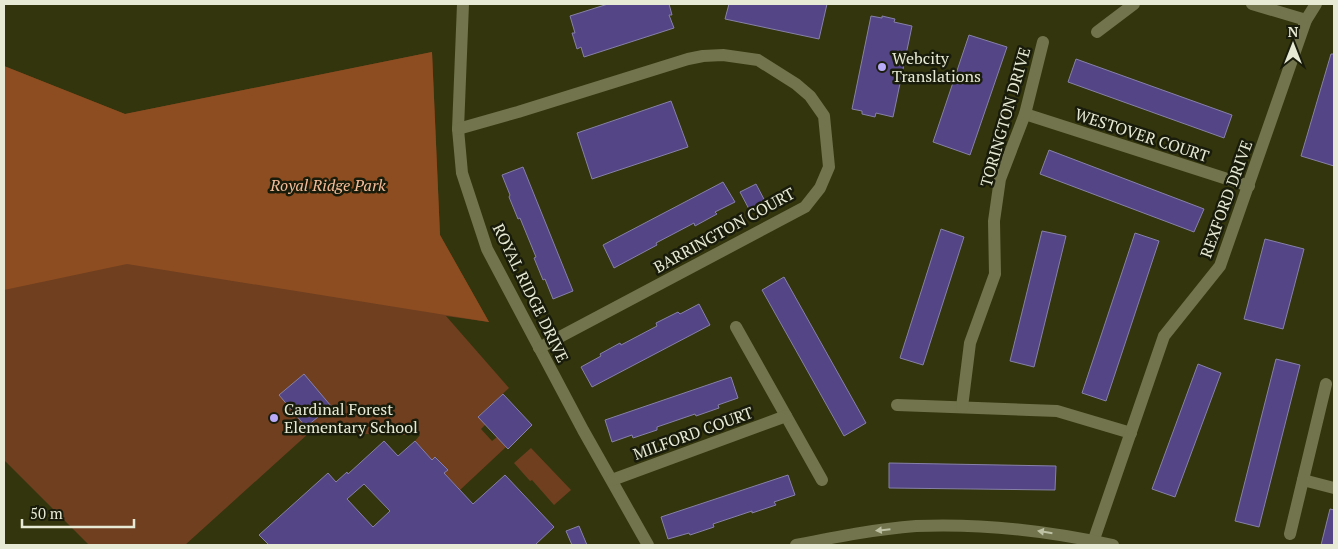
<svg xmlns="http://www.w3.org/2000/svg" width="1338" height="549" font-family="'PT Serif',serif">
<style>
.green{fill:#6f3f20}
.forest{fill:#8d4d20}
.building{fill:#544586;stroke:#8781a8;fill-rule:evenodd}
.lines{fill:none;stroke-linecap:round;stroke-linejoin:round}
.street{stroke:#71744c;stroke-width:12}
.secondary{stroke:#71744c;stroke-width:12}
.oneway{fill:#bec1a4}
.poi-dot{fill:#b9abf7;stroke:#1a1c0b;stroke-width:2}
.labels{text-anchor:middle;stroke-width:5;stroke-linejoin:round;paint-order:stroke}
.poi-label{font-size:16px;fill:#e7ead4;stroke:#1a1c0b;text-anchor:start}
.street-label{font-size:16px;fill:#e7ead4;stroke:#1a1c0b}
.park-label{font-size:16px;font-style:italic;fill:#f3bb98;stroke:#1a1c0b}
</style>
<rect width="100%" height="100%" fill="#33350d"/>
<g class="green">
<path d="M432 52 440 235 489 322 446 316 509 388 478 417 486 424 481 429 492 441 497 437 506 447 460 490 444 473 447 470 436 457 432 460 415 441 420 435 309 433 185 545H89L4 460V66L125 114Z"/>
<path d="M531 448 571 490 554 505 532 480 530 481 514 463Z"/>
</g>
<path class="forest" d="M432 52 440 235 489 322 127 264 4 290V66L125 114Z"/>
<g class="building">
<path d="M608 4H669L672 15H669L674 28 584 57 581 47 577 49 572 33H575L570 16Z"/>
<path d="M729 4H827L819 39 725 19Z"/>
<path d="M871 16 882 18V16L895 19 894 22 912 26 893 117 876 113 875 117 862 114V111L852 109Z"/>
<path d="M969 35 1007 47 970 155 933 142Z"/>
<path d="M1331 54H1334V166L1301 156Z"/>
<path d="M1076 59 1232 115 1224 138 1068 82Z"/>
<path d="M671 101 688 147 592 179 577 133Z"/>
<path d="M1049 150 1204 209 1194 232 1040 174Z"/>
<path d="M523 167 573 291 553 299 545 279 543 280 534 258 536 257 520 218 518 219 509 197 510 195 502 175Z"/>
<path d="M723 182 735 202 715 212 717 214 695 226 694 223 656 243 657 245 614 268 603 245Z"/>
<path d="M756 184 766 203 750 211 740 192Z"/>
<path d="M941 229 964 237 923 365 900 358Z"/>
<path d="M1042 231 1066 236 1034 367 1010 361Z"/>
<path d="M1135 233 1159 241 1106 401 1082 393Z"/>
<path d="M1265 239 1304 249 1283 329 1244 319Z"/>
<path d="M784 277 866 423 844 436 762 290Z"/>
<path d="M699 304 710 325 592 387 581 367 601 356 600 354 620 343 621 345 657 326 656 323 678 312 680 314Z"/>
<path d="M1276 359 1300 365 1259 527 1235 521Z"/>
<path d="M1198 364 1221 373 1175 497 1152 489Z"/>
<path d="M304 374 331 406 306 427 279 395Z"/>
<path d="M731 377 738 398 718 405 719 408 696 416 695 414 657 427V430L633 438 632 435 612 442 605 420Z"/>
<path d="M503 394 532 425 508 449 478 417Z"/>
<path d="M384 441 398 456 415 441 432 460 435 457 448 470 444 473 473 504 505 475 554 527 535 545H269L259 535 328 473 336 482 347 472 348 474ZM364 484 390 511 373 527 347 499Z"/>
<path d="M889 463 1056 466 1055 490 889 488Z"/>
<path d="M788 475 795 495 774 502 776 505 752 513V511L713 524 714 527 690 535 689 533 668 539 661 517Z"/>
<path d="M1330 509 1334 510V545H1321Z"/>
<path d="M579 526 587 545H572L566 531Z"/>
</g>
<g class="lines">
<g class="street">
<path d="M463 4 458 129 462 173 487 249 583 430 648 545"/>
<path d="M1252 4 1306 20"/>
<path d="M1097 32 1134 4"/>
<path d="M1025 114 1249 186"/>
<path d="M458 129 518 112 688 59 703 56 723 55 758 60 796 84 810 96 824 116 829 167 820 188 805 207 539 348"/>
<path d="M736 327 822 480"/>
<path d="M897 405 1057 411 1131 433"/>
<path d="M962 407 970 343 995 274 994 221 1000 179 1025 114 1043 42"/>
<path d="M612 480 786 416"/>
<path d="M1303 480 1334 488"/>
<path d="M1290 534 1326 384"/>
<path d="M1092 545 1164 336 1220 266 1306 20 1316 4"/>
</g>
<path class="secondary" d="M796 545C836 537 876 529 916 526 983 523 1048 531 1113 545"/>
</g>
<defs><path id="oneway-solid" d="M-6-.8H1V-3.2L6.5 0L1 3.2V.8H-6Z" transform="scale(1.25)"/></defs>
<g class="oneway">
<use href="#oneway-solid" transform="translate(883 530) rotate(174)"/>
<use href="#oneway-solid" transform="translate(1045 532) rotate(-171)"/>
</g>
<g class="poi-dot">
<circle cx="882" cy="67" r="5"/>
<circle cx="274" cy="418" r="5"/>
</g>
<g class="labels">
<g class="poi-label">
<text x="892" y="64">Webcity<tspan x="892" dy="18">Translations</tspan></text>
<text x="284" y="415">Cardinal Forest<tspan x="284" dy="18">Elementary School</tspan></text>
</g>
<g class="street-label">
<text transform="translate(1005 117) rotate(-74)" y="6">TORINGTON DRIVE</text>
<text transform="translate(1142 135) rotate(18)" y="6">WESTOVER COURT</text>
<text transform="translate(1226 199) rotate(-70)" y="6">REXFORD DRIVE</text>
<text transform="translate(724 230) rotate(-29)" y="6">BARRINGTON COURT</text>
<text transform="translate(531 293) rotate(64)" y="6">ROYAL RIDGE DRIVE</text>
<text transform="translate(693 433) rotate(-20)" y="6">MILFORD COURT</text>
</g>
<g class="park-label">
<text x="328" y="191">Royal Ridge Park</text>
</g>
</g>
<rect width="1338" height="549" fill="none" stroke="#e7ead4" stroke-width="10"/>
<g transform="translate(1293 45)" stroke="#1a1c0b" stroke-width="4" paint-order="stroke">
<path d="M0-4L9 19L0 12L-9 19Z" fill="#e7ead4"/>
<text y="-8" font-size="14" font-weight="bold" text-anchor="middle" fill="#e7ead4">N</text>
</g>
<path d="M22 519v8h112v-8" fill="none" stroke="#e7ead4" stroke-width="2.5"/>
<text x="30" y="519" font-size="15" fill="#e7ead4" stroke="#1a1c0b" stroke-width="4" paint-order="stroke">50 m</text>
</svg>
